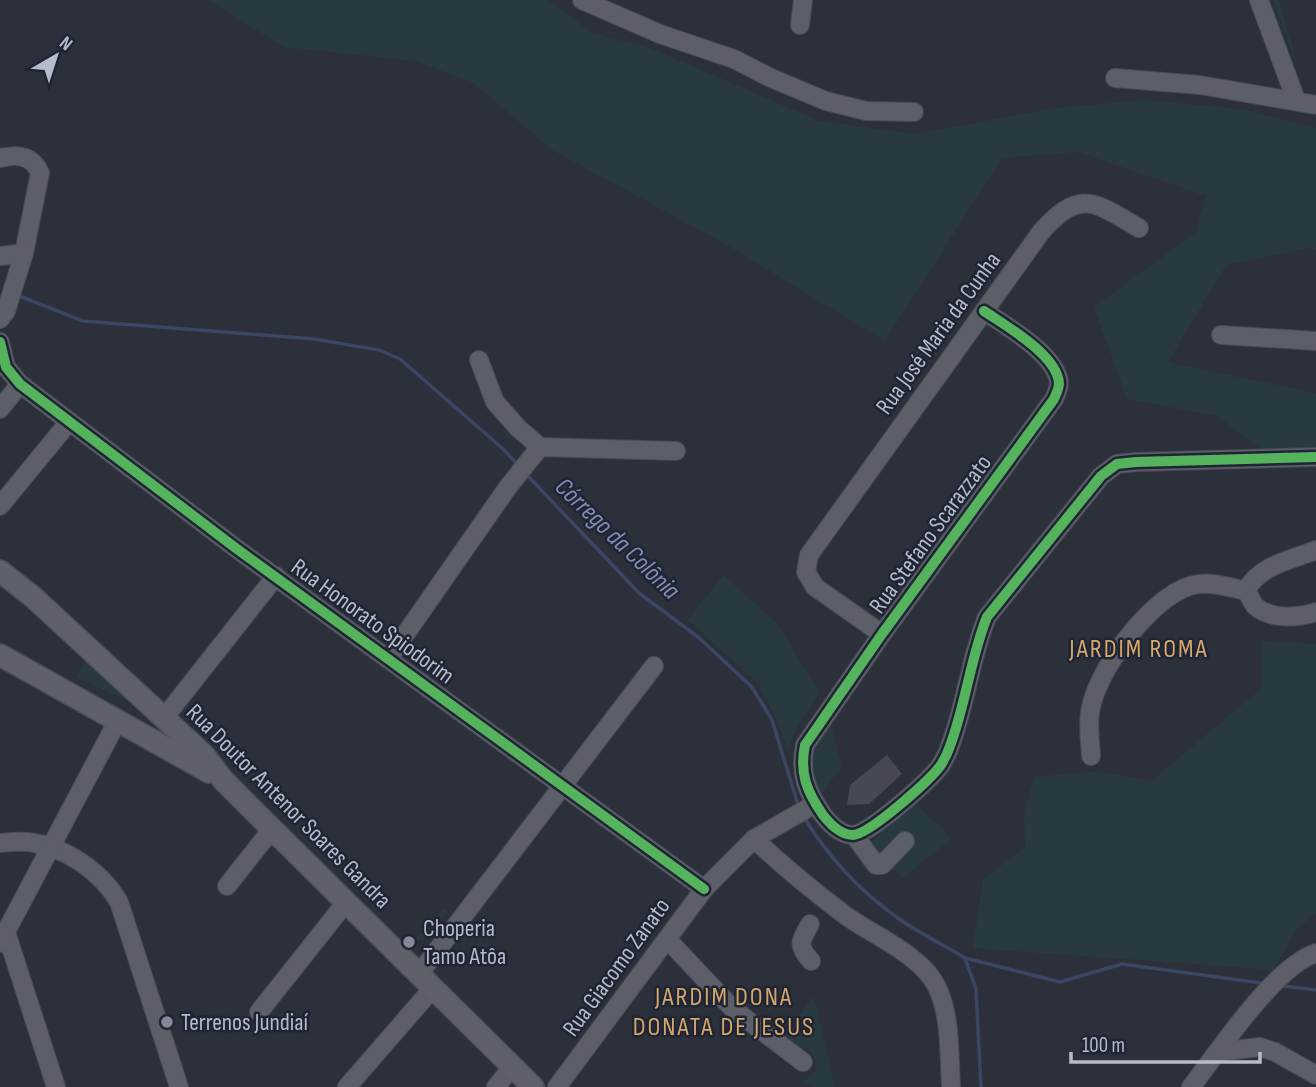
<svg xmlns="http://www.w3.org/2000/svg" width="1316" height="1087" font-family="'Sofia Sans Condensed',sans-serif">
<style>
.green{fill:#293940}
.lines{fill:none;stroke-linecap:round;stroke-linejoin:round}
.stream{stroke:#3b4664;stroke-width:3.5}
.building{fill:#464952}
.minor-casing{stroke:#484b53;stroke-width:20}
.major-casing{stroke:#4a4d57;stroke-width:24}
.minor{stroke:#5c5f68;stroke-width:18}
.major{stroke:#5e6169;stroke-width:21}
.cycleway-casing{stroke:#1f2535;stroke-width:15}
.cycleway{stroke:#56b35d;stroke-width:10}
.poi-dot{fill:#868a98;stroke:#1f2535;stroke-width:2.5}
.labels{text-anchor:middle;stroke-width:5;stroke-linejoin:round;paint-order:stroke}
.street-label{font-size:24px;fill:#b6bbca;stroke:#1f2535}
.poi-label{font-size:24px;fill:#b6bbca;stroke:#1f2535;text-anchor:start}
.water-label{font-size:26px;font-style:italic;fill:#7e8db1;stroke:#1f2535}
.neighbourhood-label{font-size:26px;letter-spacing:2px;fill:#d4a768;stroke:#1f2535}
</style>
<rect width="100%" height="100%" fill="#2c303a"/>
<g class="green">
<path d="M208 0H548L592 33 653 49 819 121 916 134 1054 108 1145 100 1241 109 1316 128V250L1308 248 1226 265 1168 362 1316 393V449L1261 448 1216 416 1127 399 1094 307 1196 232 1206 196 1078 152 1002 158 885 341 722 242 552 150 472 82 415 61 284 47Z"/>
<path d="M1273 0H1279L1300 74Z"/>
<path d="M723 575 777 623 820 693 796 728 789 748 796 775 776 717 758 684 688 620Z"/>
<path d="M1262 641 1316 644V914L1298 927 1274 970 973 948 983 879 1025 847 1024 813 1034 777 1099 771 1151 781 1262 688Z"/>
<path d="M86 658 139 706 76 678Z"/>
<path d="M830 723 842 766 818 798 811 786 810 749Z"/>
<path d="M915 803 952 838 903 878 866 847Z"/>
<path d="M444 908 448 912 423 939 415 940Z"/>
<path d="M814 996 835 1087H812L801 1082C819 1073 823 1062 806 1048L797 1047 782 1037Z"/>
</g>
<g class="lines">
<g class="stream">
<path d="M17 295 83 321 314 339 379 350 400 359 502 448 519 466"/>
<path d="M527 475 639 593 698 637 752 687 772 720 799 808"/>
<path d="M804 817C828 857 858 889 895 916 917 932 942 944 965 958L976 989 981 1087"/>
<path d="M965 958 1060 982 1122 964 1261 983"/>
<path d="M1284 986 1316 990"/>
</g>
</g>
<path class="building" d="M887 755 902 774 869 804 847 805 850 785Z"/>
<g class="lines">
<defs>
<g id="minor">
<path d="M582 0 660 34 734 59 771 78 826 101 866 111 914 112"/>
<path d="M1259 0 1296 100"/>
<path d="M800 25 803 0"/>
<path d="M1115 78 1200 85 1316 105"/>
<path d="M0 158C18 154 32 155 40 173L24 253 6 311 0 319"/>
<path d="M0 256 24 253"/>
<path d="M984 311C1006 326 1057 355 1059 383 1059 389 1056 394 1054 399L882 634 805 745C799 773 807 792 823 815 830 824 841 835 853 835 870 834 930 780 941 765 944 760 948 752 950 746 966 704 970 659 987 617L1101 476 1117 464 1136 462 1316 457"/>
<path d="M1221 335 1316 341"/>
<path d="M0 342 6 367 20 384 237 549 704 889"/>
<path d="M479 360 495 402 518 428 540 447"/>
<path d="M0 409 20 384"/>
<path d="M0 506 69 422"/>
<path d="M1246 591C1259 565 1291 560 1316 550"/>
<path d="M1246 591C1249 595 1252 602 1255 606 1271 620 1298 618 1316 612"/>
<path d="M882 634 815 587 806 572 809 555 1041 232C1080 188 1094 202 1139 228"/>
<path d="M388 659 508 487 540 447 676 451"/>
<path d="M164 718 276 576"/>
<path d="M1091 756C1090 739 1087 720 1092 703 1101 665 1157 588 1199 584 1213 582 1232 588 1246 591"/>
<path d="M854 835 876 865H882L905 841"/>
<path d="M754 839C783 866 813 891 845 915 872 935 922 955 937 987 951 1016 949 1055 951 1087"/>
<path d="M0 843C9 842 19 841 28 842 64 846 101 871 119 902L179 1087"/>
<path d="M227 886 272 829"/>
<path d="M810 924C800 942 797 945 811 961"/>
<path d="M6 932 56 1087"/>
<path d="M667 939 733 1009 803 1062"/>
<path d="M0 943 118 720"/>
<path d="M419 974 654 666"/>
<path d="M259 1012 347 901"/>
<path d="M1218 1052 1260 1047 1275 1052 1316 1075"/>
<path d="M347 1087 433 988"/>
<path d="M496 1087 512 1067"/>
<path d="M557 1087 704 889 754 839 815 804"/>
<path d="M1191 1087C1219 1051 1275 966 1316 953"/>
</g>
<g id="major">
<path d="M0 571 33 597 204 755 223 780 272 829 533 1087"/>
<path d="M0 655 209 772"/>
</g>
</defs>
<use href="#minor" class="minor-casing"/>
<use href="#major" class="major-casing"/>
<use href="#minor" class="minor"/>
<use href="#major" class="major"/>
<defs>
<g id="cycleway">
<path d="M984 311C1006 326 1057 355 1059 383 1059 389 1056 394 1054 399L882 634 805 745C799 773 807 792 823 815 830 824 841 835 853 835 870 834 930 780 941 765 944 760 948 752 950 746 966 704 970 659 987 617L1101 476 1117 464 1136 462 1316 457"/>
<path d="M0 342 6 367 20 384 237 549 704 889"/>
</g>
</defs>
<use href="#cycleway" class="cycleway-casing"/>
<use href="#cycleway" class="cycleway"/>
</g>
<g class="poi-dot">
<circle cx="409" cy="942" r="7"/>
<circle cx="167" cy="1022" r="7"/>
</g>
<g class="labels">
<g class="street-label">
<text transform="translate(938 333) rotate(-54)" y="8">Rua José Maria da Cunha</text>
<text transform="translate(930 534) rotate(-54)" y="8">Rua Stefano Scarazzato</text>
<text transform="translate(373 621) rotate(36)" y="8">Rua Honorato Spiodorim</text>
<text transform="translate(289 806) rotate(45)" y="8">Rua Doutor Antenor Soares Gandra</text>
<text transform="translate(616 967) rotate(-54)" y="8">Rua Giacomo Zanato</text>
</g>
<g class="poi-label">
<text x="423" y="936">Choperia<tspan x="423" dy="28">Tamo Atôa</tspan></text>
<text x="181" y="1030">Terrenos Jundiaí</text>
</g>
<g class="water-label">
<text transform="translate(618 538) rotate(44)" y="9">Córrego da Colônia</text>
</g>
<g class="neighbourhood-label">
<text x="1139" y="657">JARDIM ROMA</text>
<text x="724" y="1005">JARDIM DONA<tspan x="724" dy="30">DONATA DE JESUS</tspan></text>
</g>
</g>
<g transform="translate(56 56) rotate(39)" stroke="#1f2535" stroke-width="5" paint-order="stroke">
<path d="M0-5L12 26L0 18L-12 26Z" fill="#b6bbca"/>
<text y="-10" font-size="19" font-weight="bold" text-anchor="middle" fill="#b6bbca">N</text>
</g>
<path d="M1071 1052v10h189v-10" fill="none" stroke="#b6bbca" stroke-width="3.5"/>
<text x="1082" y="1052" font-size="21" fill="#b6bbca" stroke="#1f2535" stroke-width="5" paint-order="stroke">100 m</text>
</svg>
